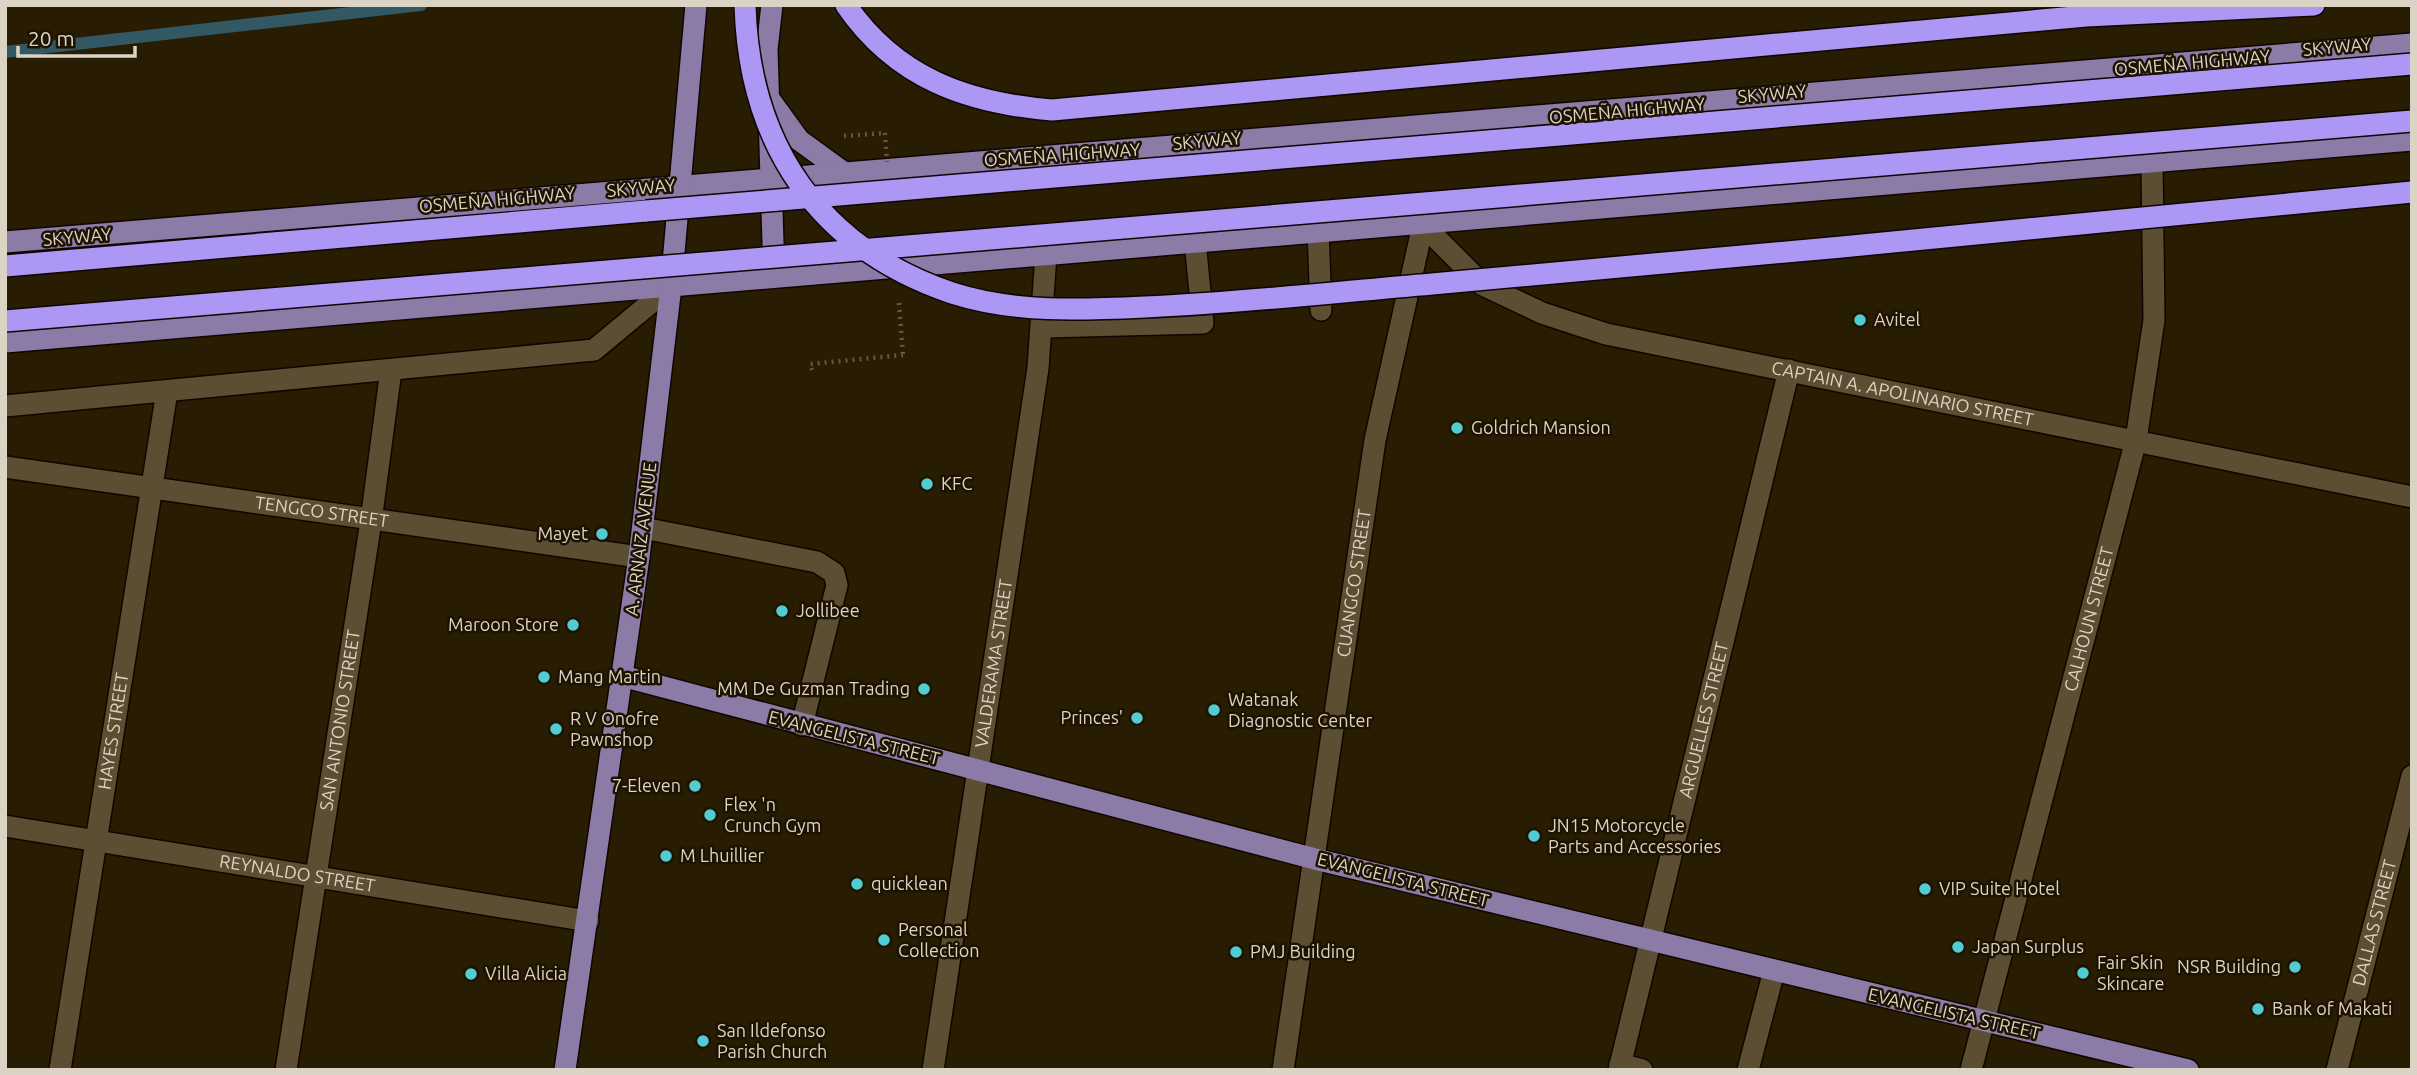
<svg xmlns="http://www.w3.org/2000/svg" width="2417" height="1075" font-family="Ubuntu,sans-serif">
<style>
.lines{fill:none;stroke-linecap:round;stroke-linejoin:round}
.stream{stroke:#315863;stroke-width:12}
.minor-casing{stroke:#100600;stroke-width:24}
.major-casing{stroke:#100600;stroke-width:24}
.highway-casing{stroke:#100600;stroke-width:24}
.path{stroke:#635842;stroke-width:4.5;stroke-dasharray:2 5;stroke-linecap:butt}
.minor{stroke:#5b4e33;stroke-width:21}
.major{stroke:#8c7aa7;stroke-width:21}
.highway{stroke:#ad97f5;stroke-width:21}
.highway-bridge-casing{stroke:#100600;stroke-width:24;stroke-linecap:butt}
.path-bridge{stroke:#635842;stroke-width:4.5;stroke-dasharray:2 5;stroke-linecap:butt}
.highway-bridge{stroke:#ad97f5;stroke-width:21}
.poi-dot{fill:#51ccd3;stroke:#1e1300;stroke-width:2.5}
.labels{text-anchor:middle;stroke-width:5;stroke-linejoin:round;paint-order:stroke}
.street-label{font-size:18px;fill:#dbd3c4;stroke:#1e1300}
.poi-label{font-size:18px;fill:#dbd3c4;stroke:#1e1300;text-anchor:start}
</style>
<rect width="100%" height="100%" fill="#281c03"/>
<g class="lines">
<path class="stream" d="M5 52 421 5"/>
<defs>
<g id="minor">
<path id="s1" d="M1423 225 1483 285 1542 313 1606 334 2412 497"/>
<path d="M1318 230 1321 310"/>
<path d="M1043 327 1203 323 1195 241"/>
<path d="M5 406 594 350 671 286"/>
<path id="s2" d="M5 467 639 557"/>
<path d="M643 528 817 562 834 573 837 585 802 725"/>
<path id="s3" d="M5 826 588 921"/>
<path d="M1620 1064 1642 1070"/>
<path id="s4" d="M60 1070 167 391"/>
<path id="s5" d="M286 1070 371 521 391 370"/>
<path id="s6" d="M933 1070 1038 368 1046 254"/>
<path id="s7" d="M1283 1070 1375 440 1423 225"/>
<path id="s8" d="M1619 1070 1789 370"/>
<path d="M1748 1070 1774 971"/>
<path id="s9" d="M1971 1070 2136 440 2154 320 2152 161"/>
<path id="s10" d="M2337 1070 2412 776"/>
</g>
<g id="major">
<path d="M772 5 767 49 774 275"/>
<path d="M770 100 799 140 843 172"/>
<path d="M5 242C807 174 1610 117 2412 44"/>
<path d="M5 342 2412 140"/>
<path d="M622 676 1315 859 2188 1070"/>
<path d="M565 1070 639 557 671 286 696 5"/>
</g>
<g id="highway">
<path d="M846 5C896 78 967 103 1052 110L2086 16 2314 5"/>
<path d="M5 266 646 211"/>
</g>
</defs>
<use href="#minor" class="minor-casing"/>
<use href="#major" class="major-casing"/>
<use href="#highway" class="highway-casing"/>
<g class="path">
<path d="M844 136 885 133"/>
<path d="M812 370 810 364 903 355"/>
</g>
<use href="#minor" class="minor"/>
<use href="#major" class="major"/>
<use href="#highway" class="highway"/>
<defs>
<g id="highway-bridge">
<path d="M745 5C749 145 819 248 952 293 1014 313 1081 310 1145 307 1241 303 1337 292 1432 284 1759 255 2085 225 2412 192"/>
<path d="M646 211 2412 64"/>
<path d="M5 321 2412 121"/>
</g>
</defs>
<use href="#highway-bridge" class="highway-bridge-casing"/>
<g class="path-bridge">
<path d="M885 133 887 162"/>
<path d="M899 303 903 355"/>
</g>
<use href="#highway-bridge" class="highway-bridge"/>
</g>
<g class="poi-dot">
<circle cx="1860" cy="320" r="7"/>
<circle cx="1457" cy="428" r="7"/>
<circle cx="927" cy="484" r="7"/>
<circle cx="602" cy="534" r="7"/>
<circle cx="782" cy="611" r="7"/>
<circle cx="573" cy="625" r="7"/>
<circle cx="544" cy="677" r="7"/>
<circle cx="924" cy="689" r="7"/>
<circle cx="1214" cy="710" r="7"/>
<circle cx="1137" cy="718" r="7"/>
<circle cx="556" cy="729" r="7"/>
<circle cx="695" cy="786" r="7"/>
<circle cx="710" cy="815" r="7"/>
<circle cx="1534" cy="836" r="7"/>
<circle cx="666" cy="856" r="7"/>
<circle cx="857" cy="884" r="7"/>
<circle cx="1925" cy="889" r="7"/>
<circle cx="884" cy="940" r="7"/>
<circle cx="1958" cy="947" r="7"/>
<circle cx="1236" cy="952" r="7"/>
<circle cx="2295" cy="967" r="7"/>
<circle cx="2083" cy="973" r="7"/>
<circle cx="471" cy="974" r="7"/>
<circle cx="2258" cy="1009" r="7"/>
<circle cx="703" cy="1041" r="7"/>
</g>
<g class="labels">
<g class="street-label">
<text transform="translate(2337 47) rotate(-5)" y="6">SKYWAY</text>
<text transform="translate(2192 63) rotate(-5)" y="6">OSMEÑA HIGHWAY</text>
<text transform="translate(1772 94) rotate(-5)" y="6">SKYWAY</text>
<text transform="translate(1627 111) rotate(-5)" y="6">OSMEÑA HIGHWAY</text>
<text transform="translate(1207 141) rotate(-5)" y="6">SKYWAY</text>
<text transform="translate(1062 155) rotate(-4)" y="6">OSMEÑA HIGHWAY</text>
<text transform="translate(641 188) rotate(-5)" y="6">SKYWAY</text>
<text transform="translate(497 200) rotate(-5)" y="6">OSMEÑA HIGHWAY</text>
<text transform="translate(77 237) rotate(-5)" y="6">SKYWAY</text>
<text dy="6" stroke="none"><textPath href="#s1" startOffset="520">CAPTAIN A. APOLINARIO STREET</textPath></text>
<text dy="6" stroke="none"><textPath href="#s2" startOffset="320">TENGCO STREET</textPath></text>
<text transform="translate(641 539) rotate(-83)" y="6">A. ARNAIZ AVENUE</text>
<text dy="6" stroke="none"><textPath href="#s7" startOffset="492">CUANGCO STREET</textPath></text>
<text dy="6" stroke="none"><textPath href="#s9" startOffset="466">CALHOUN STREET</textPath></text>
<text dy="6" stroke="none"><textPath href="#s6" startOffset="411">VALDERAMA STREET</textPath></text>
<text dy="6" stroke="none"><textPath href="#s5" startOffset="354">SAN ANTONIO STREET</textPath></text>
<text dy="6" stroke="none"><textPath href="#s8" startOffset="360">ARGUELLES STREET</textPath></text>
<text dy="6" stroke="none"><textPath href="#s4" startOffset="343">HAYES STREET</textPath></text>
<text transform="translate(854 738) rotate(14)" y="6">EVANGELISTA STREET</text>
<text dy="6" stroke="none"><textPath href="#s3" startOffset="296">REYNALDO STREET</textPath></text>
<text transform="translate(1403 880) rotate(14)" y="6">EVANGELISTA STREET</text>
<text dy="6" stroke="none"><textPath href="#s10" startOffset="152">DALLAS STREET</textPath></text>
<text transform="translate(1954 1014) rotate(13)" y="6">EVANGELISTA STREET</text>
</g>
<g class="poi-label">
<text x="1874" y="326">Avitel</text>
<text x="1471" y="434">Goldrich Mansion</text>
<text x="941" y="490">KFC</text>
<text x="588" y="540" text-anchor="end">Mayet</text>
<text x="796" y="617">Jollibee</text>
<text x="559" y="631" text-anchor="end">Maroon Store</text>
<text x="558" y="683">Mang Martin</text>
<text x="910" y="695" text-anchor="end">MM De Guzman Trading</text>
<text x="1228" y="706">Watanak<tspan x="1228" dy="21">Diagnostic Center</tspan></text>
<text x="1123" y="724" text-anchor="end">Princes'</text>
<text x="570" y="725">R V Onofre<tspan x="570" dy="21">Pawnshop</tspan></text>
<text x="681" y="792" text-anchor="end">7-Eleven</text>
<text x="724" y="811">Flex 'n<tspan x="724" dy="21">Crunch Gym</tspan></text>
<text x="1548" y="832">JN15 Motorcycle<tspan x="1548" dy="21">Parts and Accessories</tspan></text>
<text x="680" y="862">M Lhuillier</text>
<text x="871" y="890">quicklean</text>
<text x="1939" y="895">VIP Suite Hotel</text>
<text x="898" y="936">Personal<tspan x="898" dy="21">Collection</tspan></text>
<text x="1972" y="953">Japan Surplus</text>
<text x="1250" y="958">PMJ Building</text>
<text x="2097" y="969">Fair Skin<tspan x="2097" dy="21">Skincare</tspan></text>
<text x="2281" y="973" text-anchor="end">NSR Building</text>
<text x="485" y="980">Villa Alicia</text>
<text x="2272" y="1015">Bank of Makati</text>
<text x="717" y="1037">San Ildefonso<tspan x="717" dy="21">Parish Church</tspan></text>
</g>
</g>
<rect width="2417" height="1075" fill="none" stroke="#dbd3c4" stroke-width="14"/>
<path d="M18 46v10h117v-10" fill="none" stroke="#dbd3c4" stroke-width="3.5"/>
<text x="28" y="46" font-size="21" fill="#dbd3c4" stroke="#1e1300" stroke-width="5" paint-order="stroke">20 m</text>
</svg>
